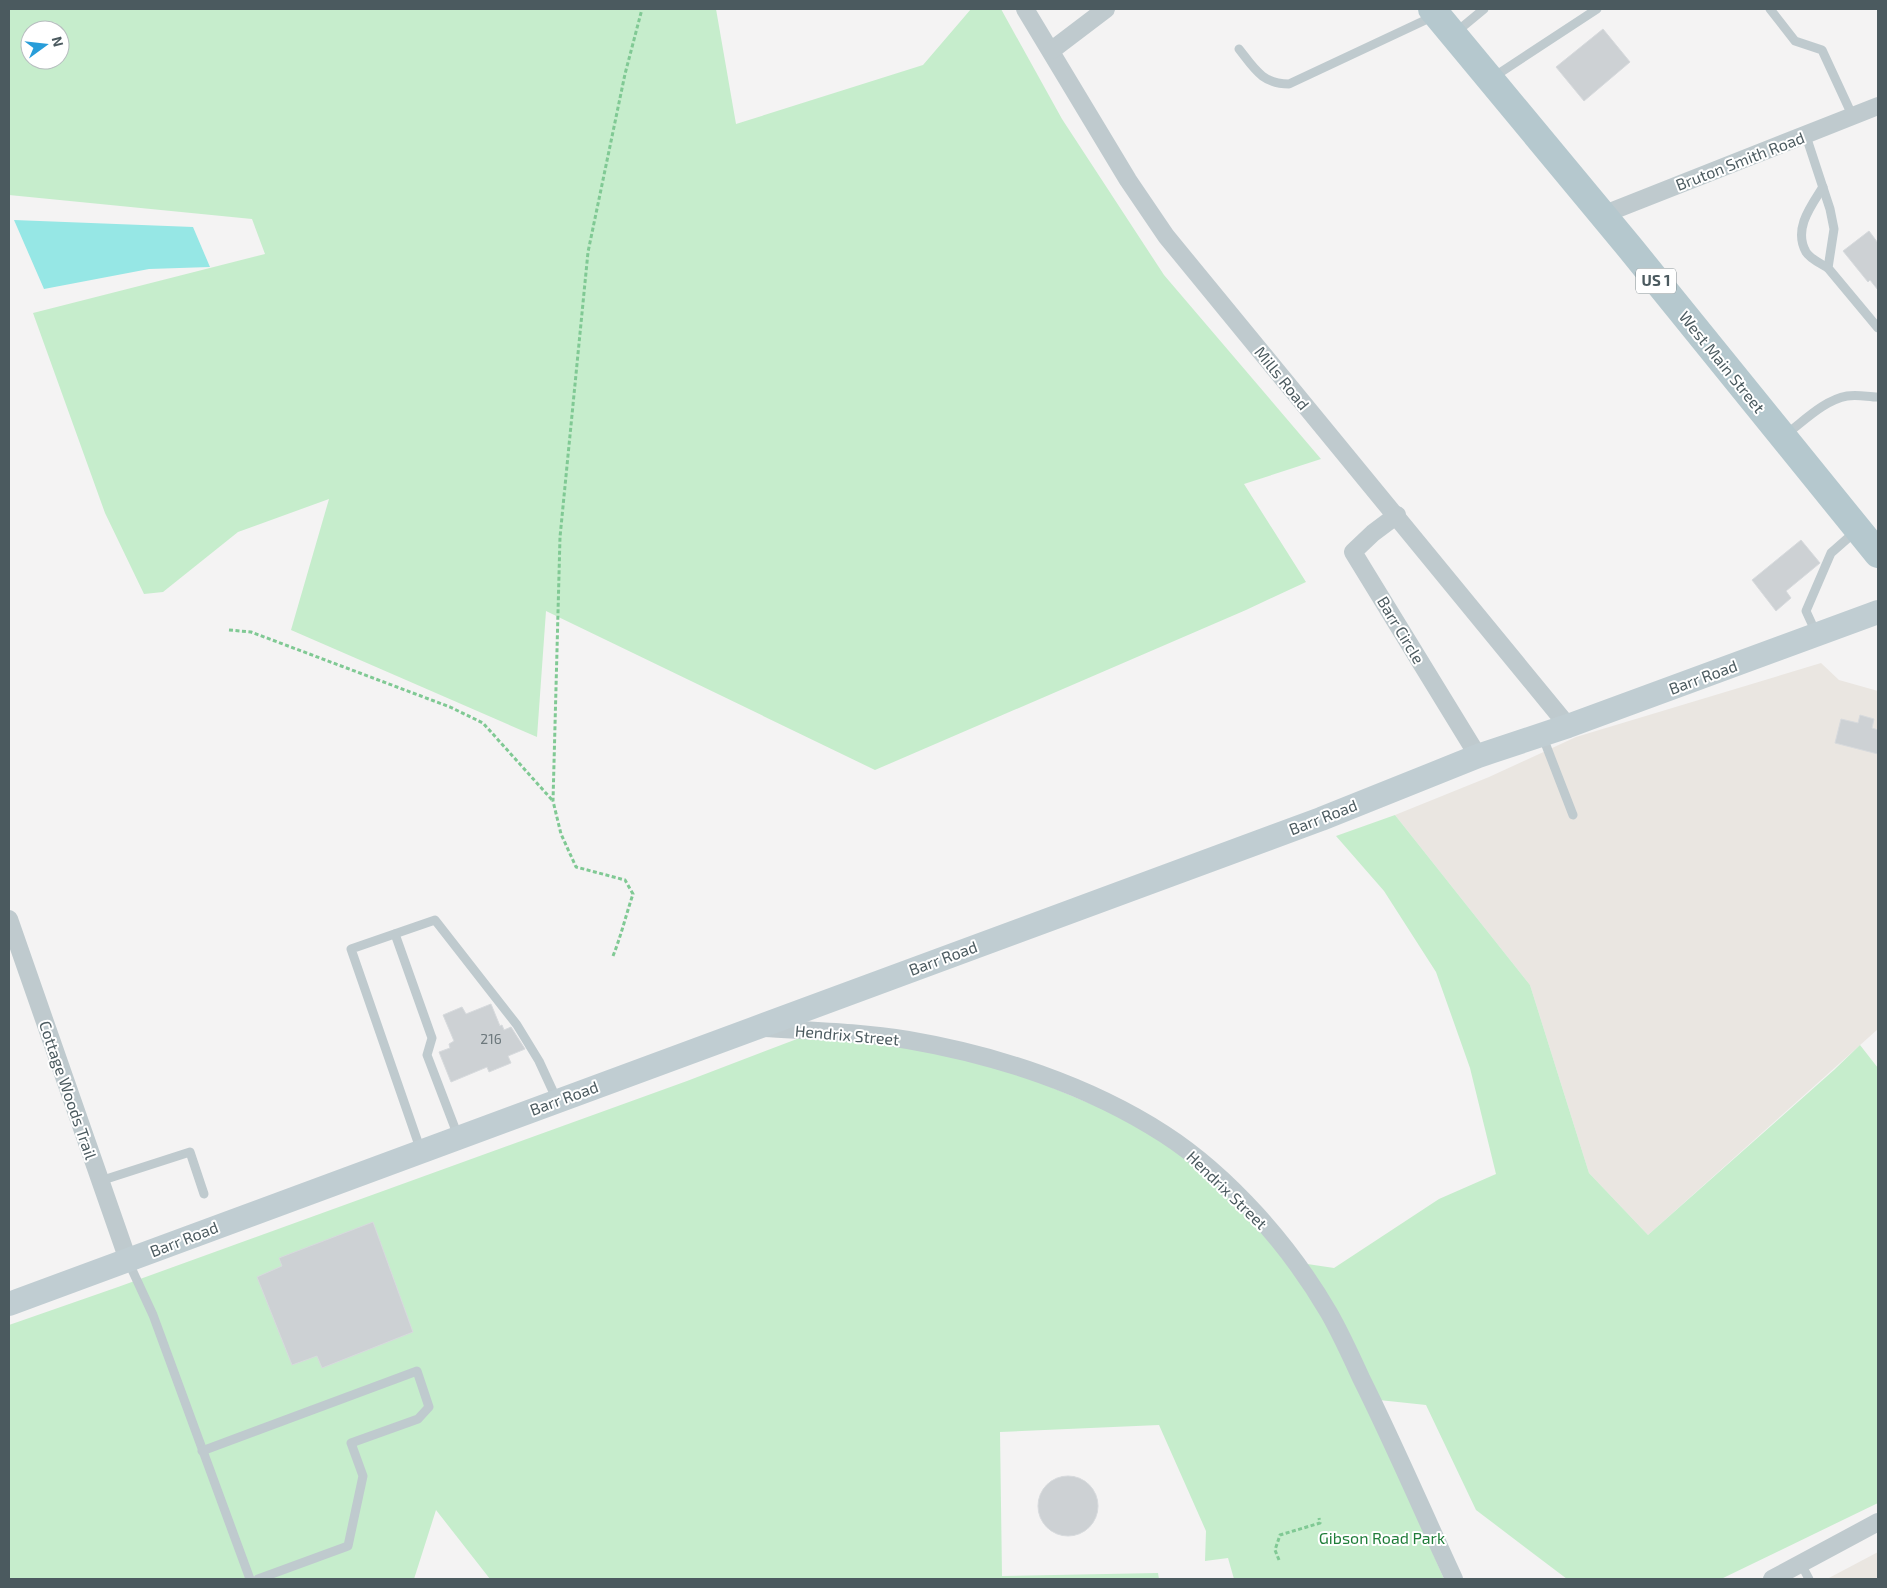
<svg xmlns="http://www.w3.org/2000/svg" width="1887" height="1588" font-family="'Exo 2',sans-serif">
<style>
.commercial{fill:#eae6e1}
.green{fill:#c6edcc;fill-rule:evenodd}
.water{fill:#96e7e5}
.building{fill:#cdd1d4;stroke:#d7dadd}
.lines{fill:none;stroke-linecap:round;stroke-linejoin:round}
.path{stroke:#80c994;stroke-width:3;stroke-dasharray:4 2.5;stroke-linecap:butt}
.lane{stroke:#bfcace;stroke-width:9}
.street{stroke:#bfcace;stroke-width:18}
.secondary{stroke:#c0cdd2;stroke-width:24}
.primary{stroke:#b5c8ce;stroke-width:28}
.labels{text-anchor:middle;stroke-width:4;stroke-linejoin:round;paint-order:stroke}
.number-label{font-size:14px;fill:#6c787c}
.shield{fill:#fff;stroke:#818c8f;stroke-width:1}
.shield-label{font-size:15px;font-weight:bold;fill:#4b5a5f}
.street-label{font-size:16px;fill:#4b5a5f;stroke:#fff}
.park-label{font-size:16px;fill:#1f7d39;stroke:#fff}
</style>
<rect width="100%" height="100%" fill="#f4f3f3"/>
<g class="commercial">
<path d="M1821 663 1839 680 1878 691V1029L1648 1235 1589 1173 1530 985 1395 815 1489 777 1576 737Z"/>
<path d="M1878 1552V1579H1827Z"/>
</g>
<g class="green">
<path d="M9 9H716L736 124 923 65 971 9H1001L1062 119 1164 275 1321 459 1244 484 1306 582 1246 610 875 770 546 611 537 737 291 630 329 499 238 532 163 592 144 594 105 513 33 313 265 254 252 219 9 195ZM30 30H60V60H30Z"/>
<path d="M1395 815 1530 985 1589 1173 1648 1235 1834 1070 1860 1045 1878 1068V1503L1721 1579H1567L1476 1510 1426 1405 1379 1400 1338 1335 1444 1579H1234L1228 1558 1205 1561 1206 1531 1159 1425 1000 1432 1002 1576 1158 1573 1159 1579H490L436 1510 414 1579H9V1325L118 1287 687 1081 818 1031 972 1054 1165 1135 1294 1262 1334 1268 1439 1199 1496 1174 1470 1068 1436 972 1384 891 1336 836Z"/>
</g>
<path class="water" d="M14 220 193 227 210 267 149 269 44 289Z"/>
<g class="building">
<path d="M1603 29 1630 62 1584 101 1556 67Z"/>
<path d="M1869 231 1878 243V290L1870 280 1868 282 1843 251Z"/>
<path d="M1801 540 1820 563 1786 591 1791 598 1776 611 1752 580Z"/>
<path d="M1860 715 1874 719 1872 728 1878 730V754L1835 743 1841 719 1858 723Z"/>
<path d="M491 1004 500 1026 502 1025 504 1030 511 1027 525 1049 508 1056 511 1063 489 1072 487 1067 451 1082 439 1052 450 1048 449 1044 454 1041 443 1015 462 1007 466 1014Z"/>
<path d="M373 1222 413 1332 322 1368 317 1356 292 1365 257 1277 282 1266 279 1258Z"/>
<circle cx="1068" cy="1506" r="30"/>
</g>
<g class="lines">
<g class="path">
<path d="M229 630 251 632 450 707 483 723 553 801"/>
<path d="M613 956C621 936 626 915 633 894L625 880 576 867 561 834 553 801 560 537 588 252 625 74 642 9"/>
<path d="M1279 1560 1275 1550 1280 1535 1320 1523 1319 1518"/>
</g>
<g class="lane">
<path d="M1770 9 1795 41 1822 50 1853 117"/>
<path d="M1455 33 1484 9"/>
<path d="M1239 49C1254 68 1262 84 1289 84L1434 16"/>
<path d="M1492 78 1597 9"/>
<path d="M1806 136 1830 209 1834 229 1828 268 1878 328"/>
<path d="M1823 187C1811 206 1793 229 1806 252 1810 259 1822 264 1828 268"/>
<path d="M1785 435C1803 422 1824 400 1847 396 1858 394 1868 397 1878 397"/>
<path d="M1817 635 1806 611 1831 553 1856 531"/>
<path d="M1542 735 1573 815"/>
<path d="M395 934 432 1038 427 1055 458 1136"/>
<path d="M421 1151 351 949 435 920 517 1025 539 1061 557 1100"/>
<path d="M100 1181 190 1152 204 1194"/>
<path d="M128 1261 153 1315 250 1579"/>
<path d="M202 1451 417 1371 429 1407 418 1419 351 1443 363 1476 348 1546 258 1579"/>
<path d="M1801 1564 1809 1579"/>
</g>
<g class="street">
<path d="M1025 9 1128 180 1166 236 1568 726"/>
<path d="M1052 50 1106 9"/>
<path d="M1602 215 1878 106"/>
<path d="M1397 515 1373 533 1353 552 1478 756"/>
<path d="M9 919 128 1260"/>
<path d="M764 1028C812 1031 860 1032 908 1040 996 1055 1088 1085 1164 1134 1229 1176 1290 1246 1329 1313 1341 1334 1351 1356 1361 1378 1394 1444 1423 1512 1454 1579"/>
<path d="M1772 1579 1878 1522"/>
</g>
<path class="secondary" d="M9 1304 1321 819 1478 756 1568 726 1878 612"/>
<path class="primary" d="M1432 9 1631 249 1878 554"/>
</g>
<g class="labels">
<g class="number-label">
<text x="491" y="1044">216</text>
</g>
<rect class="shield" x="1636" y="268.5" width="40" height="25" rx="4"/>
<g class="shield-label">
<text x="1656" y="286">US 1</text>
</g>
<g class="street-label">
<text transform="translate(1740 161) rotate(-21)" y="6">Bruton Smith Road</text>
<text transform="translate(1722 362) rotate(51)" y="6">West Main Street</text>
<text transform="translate(1282 378) rotate(51)" y="6">Mills Road</text>
<text transform="translate(1401 630) rotate(59)" y="6">Barr Circle</text>
<text transform="translate(1703 677) rotate(-20)" y="6">Barr Road</text>
<text transform="translate(1323 817) rotate(-21)" y="6">Barr Road</text>
<text transform="translate(943 958) rotate(-20)" y="6">Barr Road</text>
<text transform="translate(847 1035) rotate(5)" y="6">Hendrix Street</text>
<text transform="translate(68 1090) rotate(71)" y="6">Cottage Woods Trail</text>
<text transform="translate(564 1098) rotate(-20)" y="6">Barr Road</text>
<text transform="translate(1227 1190) rotate(44)" y="6">Hendrix Street</text>
<text transform="translate(184 1239) rotate(-21)" y="6">Barr Road</text>
</g>
<g class="park-label">
<text x="1382" y="1544">Gibson Road Park</text>
</g>
</g>
<rect width="1887" height="1588" fill="none" stroke="#4b5a5f" stroke-width="20"/>
<g transform="translate(45 45) rotate(75)"><circle r="24" fill="#ffffff" stroke="#b7bdbf"/>
<path d="M0-4L9 19L0 12L-9 19Z" fill="#289dd9"/>
<text y="-8" font-size="14" font-weight="bold" text-anchor="middle" fill="#4b5a5f">N</text>
</g>
</svg>
